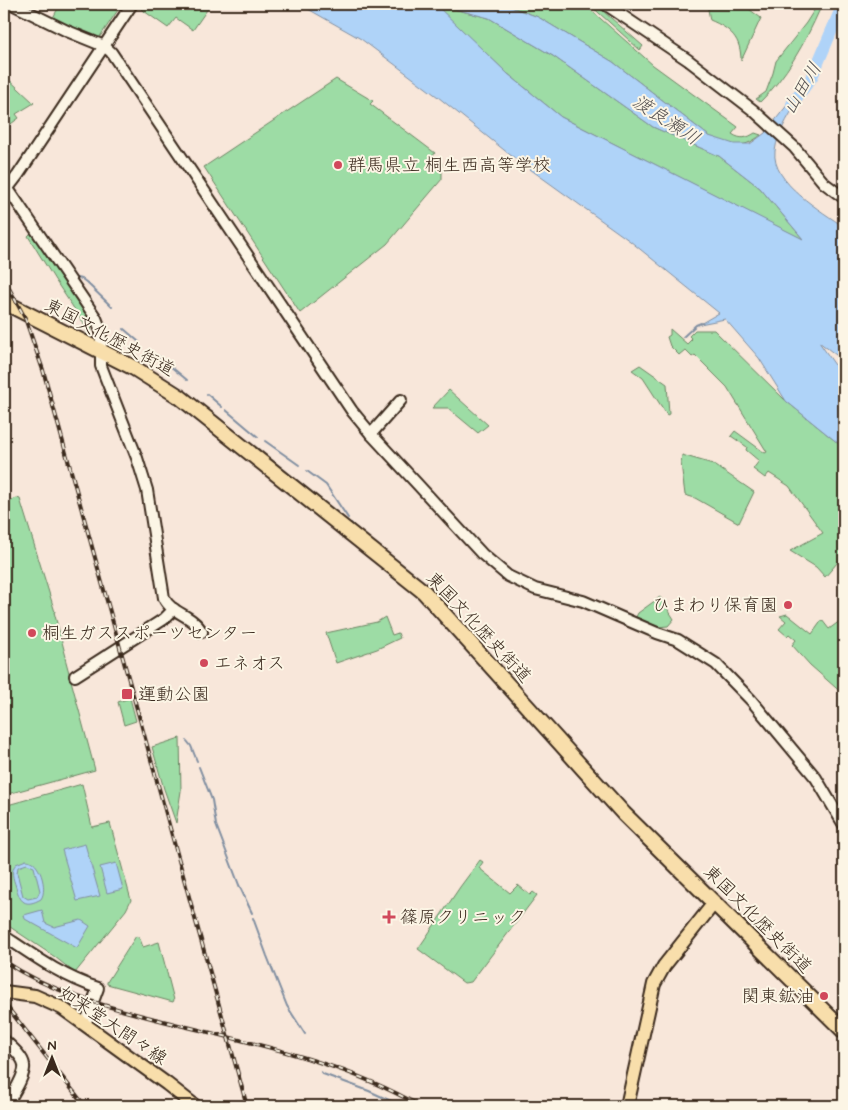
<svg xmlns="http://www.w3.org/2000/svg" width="848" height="1110" font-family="Mynerve,'Klee One',sans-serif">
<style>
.green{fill:#9ddca5;stroke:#6c8362}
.water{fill:#afd3f8;stroke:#818fa1;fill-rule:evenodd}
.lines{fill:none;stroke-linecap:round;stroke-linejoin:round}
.stream{stroke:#818fa1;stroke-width:2}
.river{stroke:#afd3f8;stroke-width:12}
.minor-casing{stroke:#3b2a1e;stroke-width:14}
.major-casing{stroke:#3b2a1e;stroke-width:16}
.highway-casing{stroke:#3b2a1e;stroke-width:18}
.minor{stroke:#fcf5e5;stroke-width:10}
.major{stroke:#f8deab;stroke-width:12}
.highway{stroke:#f8deab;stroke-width:14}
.rail-casing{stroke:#3b2a1e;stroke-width:4}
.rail{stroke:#fcf5e5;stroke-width:2;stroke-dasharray:5.5;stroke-linecap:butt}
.poi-dot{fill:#d1495b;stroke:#fcf5e5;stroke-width:2}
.labels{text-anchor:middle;stroke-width:4;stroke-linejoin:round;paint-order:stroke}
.poi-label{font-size:18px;fill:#3b2a1e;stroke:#fcf5e5;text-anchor:start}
.street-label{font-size:18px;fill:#3b2a1e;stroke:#fcf5e5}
.water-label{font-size:19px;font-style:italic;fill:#585454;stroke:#fcf5e5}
</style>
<rect width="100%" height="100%" fill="#f8e7da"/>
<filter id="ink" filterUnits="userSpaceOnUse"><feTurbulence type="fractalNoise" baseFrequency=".02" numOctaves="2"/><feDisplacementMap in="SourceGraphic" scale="10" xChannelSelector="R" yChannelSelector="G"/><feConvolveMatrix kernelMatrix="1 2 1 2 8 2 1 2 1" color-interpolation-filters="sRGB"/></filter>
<g filter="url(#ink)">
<g class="green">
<path d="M60 4H122L99 38H97L53 18Z"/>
<path d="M144 4H211L193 30 176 18 168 28 141 9Z"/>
<path d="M434 4 489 18 553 56 653 127 719 156 760 188 804 240 561 117 508 74Z"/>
<path d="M503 4H584L653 65 738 127 732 134C741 140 747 138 755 133L761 135C741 151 731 145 709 136L613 62 538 17Z"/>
<path d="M589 4H595L643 46 640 50Z"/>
<path d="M707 4H742L761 18 741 61C741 38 731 29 710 20Z"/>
<path d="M818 4H821L820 9C805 43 786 77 760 102L756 99 766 92 773 73 776 61 806 23Z"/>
<path d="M4 75 34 103 16 114 19 118 4 129Z"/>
<path d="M336 79 373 101 370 104 435 153 433 156 442 163V179L387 244 300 313 204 167Z"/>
<path d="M31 233 85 312C89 320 95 327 89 337L83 322 55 280 28 236Z"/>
<path d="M670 329 687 344 692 339 689 336 695 330H714L786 401 844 448V555L825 577 816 567 790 551 823 533 789 486 769 473 765 478 753 469 759 461 746 450 747 447 731 436 735 431 765 453 767 452 727 387 695 355 692 357 685 350 679 355 670 346 667 337 670 335Z"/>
<path d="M640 365 667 384 669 414 667 415 643 378 632 370Z"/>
<path d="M449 390 488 425 478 433 448 408H432Z"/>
<path d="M682 455 713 464 754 492 739 523 695 498 685 495 681 463Z"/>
<path d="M17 498 20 499 55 612H54L66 657 65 658 95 770 4 795V502Z"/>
<path d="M660 597 674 619 668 626 658 627 636 617 638 613Z"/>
<path d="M787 614 812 634 822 620 829 629 844 618V695L810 665 792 645 796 640 789 634 787 636 779 629 786 621 780 616Z"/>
<path d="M385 617 392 635 398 633 400 638 377 649 336 663 326 633 377 622Z"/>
<path d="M130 698 136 721 124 725 118 702Z"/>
<path d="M180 738 181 791 176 823 164 789 152 747Z"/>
<path d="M82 784 92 827 110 823 131 900 126 910 75 973 55 957 4 923V806Z"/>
<path d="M480 860 483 862 479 868 510 893 518 885 530 895 533 892 537 895 471 982 464 983 418 949 460 887Z"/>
<path d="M136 936 140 939 143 947 159 942 174 1000 173 1002 107 984V982Z"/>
</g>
<g class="water">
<path d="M304 4H503L538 17 613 62 709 136 734 144H750L765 133 800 89 803 92C794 108 777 132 775 151 771 183 822 211 844 227V361L819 342 844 378V448L786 401 759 358 725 319 700 324 719 313 630 241 509 154 438 97 361 39 308 9ZM435 4 489 18 553 56 653 127 719 156 760 188 803 239 561 117 508 74Z"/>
<path d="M85 844 100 896 77 901 62 850Z"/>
<path d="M26 860C40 860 48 889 41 899 25 908 20 902 16 887 13 878 10 871 16 864ZM27 864 34 867 40 891 37 897 28 899 23 896 17 873 18 867Z"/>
<path d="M116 863 123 889 107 893 100 867Z"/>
<path d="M42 910 45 923 54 927 81 920 90 926 77 948 25 919 24 915Z"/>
</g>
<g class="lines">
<g class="stream">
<path d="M60 5 61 4"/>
<path d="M76 278 82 279 86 282 112 307"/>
<path d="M124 329 139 342"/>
<path d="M683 337 696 325 701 323"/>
<path d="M158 356 187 380"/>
<path d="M207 394 222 407"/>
<path d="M226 410 258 437"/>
<path d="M265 441 299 465"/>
<path d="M307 471 326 485 348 518"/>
<path d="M351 523 358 531"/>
<path d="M187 741 191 746 197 761"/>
<path d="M199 767 212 800 216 825 239 885 252 913"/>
<path d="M253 918 267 956 287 1006 305 1034"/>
<path d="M321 1072 323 1074 369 1091 402 1106"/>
</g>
<path class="river" d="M792 104 812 77 843 4"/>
<defs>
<g id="minor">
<path d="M12 4 67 31 104 46 111 52 352 411 371 434 482 554 508 576 535 589 583 601 657 633 678 640 716 664 751 700 816 778 844 825"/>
<path d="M605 4 688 60 753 110 794 147 824 183 844 198"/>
<path d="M4 183 96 318 101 331V366L137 458 147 490 164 598C171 614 192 614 202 632"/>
<path d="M8 188 18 175 132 4"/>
<path d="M371 434 401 400"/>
<path d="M75 676 164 619 174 609"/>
<path d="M4 936C34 956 63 977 98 988L94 999"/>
<path d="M85 1024 92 1007"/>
<path d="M4 1040C10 1046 23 1056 24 1065 26 1075 11 1097 6 1106"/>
</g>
<g id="major">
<path d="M4 992 35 996 62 1008 167 1084 195 1106"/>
<path d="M627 1106 654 984 664 966 714 903"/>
</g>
<path id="highway" d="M4 302 134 368 180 397 424 592 624 814 844 1031"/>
</defs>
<use href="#minor" class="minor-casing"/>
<use href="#major" class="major-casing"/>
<use href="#highway" class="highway-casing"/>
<use href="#minor" class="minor"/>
<use href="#major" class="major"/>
<use href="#highway" class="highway"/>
<defs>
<g id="rail">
<path d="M4 279 25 318 43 370 247 1106"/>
<path d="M4 961C50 992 101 1005 155 1019 245 1042 339 1059 420 1106"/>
<path d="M4 1003 85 1106"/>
</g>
</defs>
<use href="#rail" class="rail-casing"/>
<use href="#rail" class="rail"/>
</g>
</g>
<g class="poi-dot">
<circle cx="338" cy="165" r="5"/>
<circle cx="788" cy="605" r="5"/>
<circle cx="32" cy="633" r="5"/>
<circle cx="204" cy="663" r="5"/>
<rect x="121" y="688" width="12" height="12" rx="2.5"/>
<path d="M386.5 909.5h5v5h5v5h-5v5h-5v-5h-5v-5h5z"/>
<circle cx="824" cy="996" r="5"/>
</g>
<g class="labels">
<g class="poi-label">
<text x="348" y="171">群馬県立 桐生西高等学校</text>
<text x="778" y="611" text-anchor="end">ひまわり保育園</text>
<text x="42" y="639">桐生ガススポーツセンター</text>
<text x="214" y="669">エネオス</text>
<text x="138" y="700">運動公園</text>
<text x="400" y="923">篠原クリニック</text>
<text x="814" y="1002" text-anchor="end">関東鉱油</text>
</g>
<g class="street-label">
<text transform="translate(110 337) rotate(28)" y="6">東国文化歴史街道</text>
<text transform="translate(479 627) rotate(47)" y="6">東国文化歴史街道</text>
<text transform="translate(758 919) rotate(45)" y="6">東国文化歴史街道</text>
<text transform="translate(113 1025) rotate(34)" y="6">如来堂大間々線</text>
</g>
<g class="water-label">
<text transform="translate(801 88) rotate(-59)" y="7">山田川</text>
<text transform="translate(667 119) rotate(33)" y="7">渡良瀬川</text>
</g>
</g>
<rect width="848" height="1110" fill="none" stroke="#fcf5e5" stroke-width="20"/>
<rect x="10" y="10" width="828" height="1090" fill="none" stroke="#3b2a1e" stroke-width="2" filter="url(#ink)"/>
<g transform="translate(52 1058)" stroke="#fcf5e5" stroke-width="4" paint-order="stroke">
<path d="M0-4L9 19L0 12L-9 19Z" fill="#3b2a1e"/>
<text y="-8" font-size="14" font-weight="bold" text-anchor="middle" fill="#3b2a1e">N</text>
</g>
</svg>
